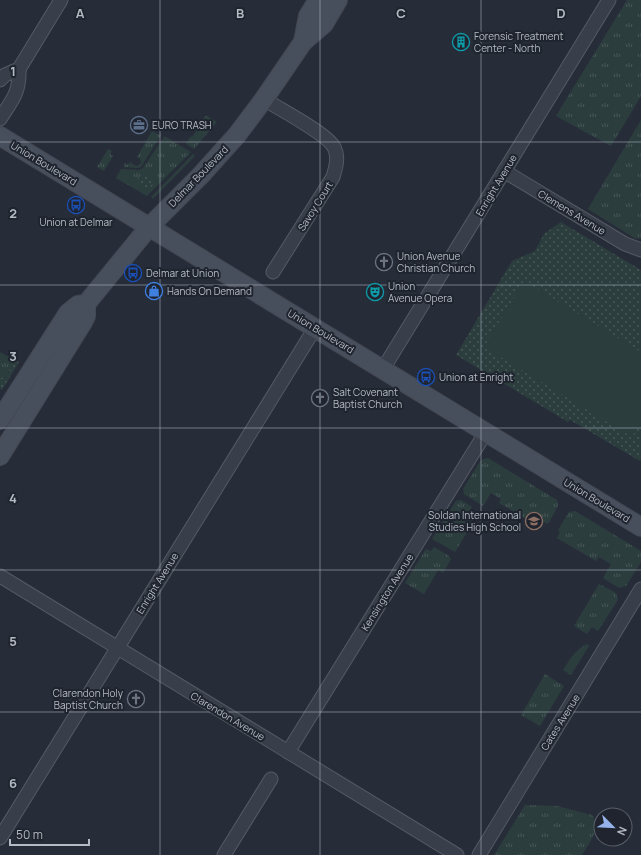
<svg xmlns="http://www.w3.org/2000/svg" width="641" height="855" font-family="Manrope,sans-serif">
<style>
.grass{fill:url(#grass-tufts)}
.park{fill:url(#park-dots)}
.pitch{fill:#2c3d3e}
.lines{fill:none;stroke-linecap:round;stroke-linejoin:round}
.minor-casing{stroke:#555a64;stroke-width:15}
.secondary-casing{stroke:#434852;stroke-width:20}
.minor{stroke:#393f4a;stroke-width:13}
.secondary{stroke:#484f5c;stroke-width:18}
.grid{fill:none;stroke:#b5bbc5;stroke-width:1;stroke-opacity:0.55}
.labels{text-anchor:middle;stroke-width:4;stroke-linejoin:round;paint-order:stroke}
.poi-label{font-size:10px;fill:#b5bbc5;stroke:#1f242e;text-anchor:start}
.street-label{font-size:10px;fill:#b5bbc5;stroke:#1f242e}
.grid-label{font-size:13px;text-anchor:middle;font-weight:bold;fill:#b5bbc5;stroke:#1f242e;stroke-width:4;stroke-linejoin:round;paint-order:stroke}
</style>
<defs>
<pattern id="grass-tufts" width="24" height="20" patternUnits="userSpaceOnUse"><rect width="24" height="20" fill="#2c3d3e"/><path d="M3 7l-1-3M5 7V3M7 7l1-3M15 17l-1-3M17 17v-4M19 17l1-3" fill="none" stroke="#485758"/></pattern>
<pattern id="park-dots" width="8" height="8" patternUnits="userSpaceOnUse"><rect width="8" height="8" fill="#2c3d3e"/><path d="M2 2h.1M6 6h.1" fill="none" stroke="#485758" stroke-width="1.8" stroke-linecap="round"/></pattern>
</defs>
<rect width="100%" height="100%" fill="#262d39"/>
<g class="grass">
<polygon points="627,0 641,0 641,96 611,146 556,116"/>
<polygon points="205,116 207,116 217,122 194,149 186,144 190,137 193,136"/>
<polygon points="641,120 641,238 636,239 588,209"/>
<polygon points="152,131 159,135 160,133 161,135 141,167 138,168 124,167 125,163 128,165 130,162 136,166 139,165 141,162 140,159 137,157"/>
<polygon points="164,137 166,137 191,152 147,196 116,178 121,169 139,170 143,168"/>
<polygon points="108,149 112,151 110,154 113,156 104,171 97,167"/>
<polygon points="193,154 195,156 153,199 151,197"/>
<polygon points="0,352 16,361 5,378 0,378"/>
<polygon points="488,458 557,500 558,506 548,524 544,522 541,528 499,503 501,499 491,493 483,506 464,494 463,489 481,460"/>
<polygon points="461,500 472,507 467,514 475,519 455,552 432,539 456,501"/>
<polygon points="575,511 641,551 641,562 626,586 619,588 603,578 611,564 599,557 596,561 557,538 560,532 558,530 569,512"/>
<polygon points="434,547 449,556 449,557 451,559 443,573 438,570 424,594 405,583 426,549 431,551"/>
<polygon points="599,584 616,593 618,600 598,631 592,627 587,634 574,626"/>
<path d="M 587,644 L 589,646 L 571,675 L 563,670 C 570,659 575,650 587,644 Z"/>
<polygon points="545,674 564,686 540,726 521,715"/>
<path d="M 525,805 L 557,806 L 592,815 C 602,828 589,843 582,855 L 494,855 Z"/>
</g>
<g class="park">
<path d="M 146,174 L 151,176 L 154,180 L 151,186 C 145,189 139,188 136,182 L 139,177 Z"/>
<polygon points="561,222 641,270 641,459 640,461 570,420 568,422 456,355 512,261 535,251 544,234"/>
<polygon points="16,361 19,362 2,390 0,389 0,378 5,378"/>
</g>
<polygon class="pitch" points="524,281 641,352 641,422 632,437 484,347"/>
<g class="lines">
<g class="minor-casing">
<g id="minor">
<polyline points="19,69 61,0"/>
<polyline points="0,80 5,75 19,69"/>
<path d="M 264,99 C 279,109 326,133 334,147 C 339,157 336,167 333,177 L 273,272"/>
<path d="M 0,119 C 12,100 20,93 19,69"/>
<polyline points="504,171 625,244 641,250"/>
<polyline points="383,369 609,0"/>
<polyline points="0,576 457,855"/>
<polyline points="288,752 486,432"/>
<polyline points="0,838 315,328"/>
<polyline points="224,855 271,779"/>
<polyline points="479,855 641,589"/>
</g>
</g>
<g class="secondary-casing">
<g id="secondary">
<polyline points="303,42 308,16 318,0"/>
<polyline points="0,136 641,527"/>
<polyline points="0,420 68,313 78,305 86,304 149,227 201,175 237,135 264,99 303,42 324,24 338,0"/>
<polyline points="0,456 83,322 86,316 86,304"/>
</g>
</g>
<use href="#minor" class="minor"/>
<use href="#secondary" class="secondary"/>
</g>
<path class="grid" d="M 160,0 L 160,855M 320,0 L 320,855M 481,0 L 481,855M 0,142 L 641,142M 0,285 L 641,285M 0,428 L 641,428M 0,570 L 641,570M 0,712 L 641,712"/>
<defs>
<g id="building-ring" transform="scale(0.9)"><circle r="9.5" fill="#1f242e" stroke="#0f9aa8" stroke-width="1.5"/><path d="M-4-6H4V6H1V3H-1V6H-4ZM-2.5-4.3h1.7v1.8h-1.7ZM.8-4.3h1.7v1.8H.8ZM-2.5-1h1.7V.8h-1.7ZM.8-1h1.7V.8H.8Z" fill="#0f9aa8"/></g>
<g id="office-ring" transform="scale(0.9)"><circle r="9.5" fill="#1f242e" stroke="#5c6f8a" stroke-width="1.5"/><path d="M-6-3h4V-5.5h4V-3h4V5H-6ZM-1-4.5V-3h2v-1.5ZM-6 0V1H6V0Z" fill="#5c6f8a"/></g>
<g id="bus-ring" transform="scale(0.9)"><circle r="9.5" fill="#1f242e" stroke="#1a4fb4" stroke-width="1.5"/><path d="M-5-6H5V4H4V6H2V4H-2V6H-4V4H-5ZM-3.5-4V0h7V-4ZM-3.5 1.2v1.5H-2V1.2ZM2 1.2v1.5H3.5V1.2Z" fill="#1a4fb4"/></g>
<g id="church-ring" transform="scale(0.9)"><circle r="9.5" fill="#1f242e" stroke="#6b7280" stroke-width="1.5"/><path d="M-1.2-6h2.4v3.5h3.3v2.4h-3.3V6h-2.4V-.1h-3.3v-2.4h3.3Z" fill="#6b7280"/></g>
<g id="shop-ring" transform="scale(0.9)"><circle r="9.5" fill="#1f242e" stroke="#3f7fe0" stroke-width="1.5"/><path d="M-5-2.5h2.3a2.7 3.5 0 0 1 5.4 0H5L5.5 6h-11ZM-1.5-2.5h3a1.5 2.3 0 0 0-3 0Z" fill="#3f7fe0"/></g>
<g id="theatre-ring" transform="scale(0.9)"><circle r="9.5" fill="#1f242e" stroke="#0f9aa8" stroke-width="1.5"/><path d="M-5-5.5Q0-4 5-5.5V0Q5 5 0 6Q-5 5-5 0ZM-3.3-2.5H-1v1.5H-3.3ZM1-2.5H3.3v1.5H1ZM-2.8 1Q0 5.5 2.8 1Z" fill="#0f9aa8"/></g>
<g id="school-ring" transform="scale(0.9)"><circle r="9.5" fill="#1f242e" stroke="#8d6e63" stroke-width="1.5"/><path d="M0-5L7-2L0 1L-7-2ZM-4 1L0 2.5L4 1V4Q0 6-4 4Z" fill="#8d6e63"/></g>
</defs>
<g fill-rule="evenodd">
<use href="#building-ring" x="461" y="42"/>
<use href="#office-ring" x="139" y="125"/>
<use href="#bus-ring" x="76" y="205"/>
<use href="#church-ring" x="384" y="262"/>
<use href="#bus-ring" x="133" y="273"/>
<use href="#shop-ring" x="154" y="291"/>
<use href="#theatre-ring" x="375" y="292"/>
<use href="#bus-ring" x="426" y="377"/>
<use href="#church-ring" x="320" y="398"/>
<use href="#school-ring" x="534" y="521"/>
<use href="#church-ring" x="136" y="699"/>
</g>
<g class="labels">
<g class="poi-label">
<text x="474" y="40">Forensic Treatment<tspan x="474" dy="12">Center - North</tspan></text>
<text x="152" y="129">EURO TRASH</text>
<text x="76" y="226" text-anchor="middle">Union at Delmar</text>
<text x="397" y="260">Union Avenue<tspan x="397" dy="12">Christian Church</tspan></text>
<text x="146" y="277">Delmar at Union</text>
<text x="388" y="290">Union<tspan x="388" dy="12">Avenue Opera</tspan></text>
<text x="167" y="295">Hands On Demand</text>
<text x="439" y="381">Union at Enright</text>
<text x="333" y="396">Salt Covenant<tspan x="333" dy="12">Baptist Church</tspan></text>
<text x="521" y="519" text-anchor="end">Soldan International<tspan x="521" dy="12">Studies High School</tspan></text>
<text x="123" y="697" text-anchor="end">Clarendon Holy<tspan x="123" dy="12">Baptist Church</tspan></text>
</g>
<g class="street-label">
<text transform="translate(44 163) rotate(31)" y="4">Union Boulevard</text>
<text transform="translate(198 176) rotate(-46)" y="4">Delmar Boulevard</text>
<text transform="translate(496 185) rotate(-59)" y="4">Enright Avenue</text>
<text transform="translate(315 206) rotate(-58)" y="4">Savoy Court</text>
<text transform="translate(572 212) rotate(31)" y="4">Clemens Avenue</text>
<text transform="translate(321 331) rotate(31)" y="4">Union Boulevard</text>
<text transform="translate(597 500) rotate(31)" y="4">Union Boulevard</text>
<text transform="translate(157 583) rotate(-58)" y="4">Enright Avenue</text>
<text transform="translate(387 592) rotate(-58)" y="4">Kensington Avenue</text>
<text transform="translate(228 716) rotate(31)" y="4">Clarendon Avenue</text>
<text transform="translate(560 722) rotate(-58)" y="4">Cates Avenue</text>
</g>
</g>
<g class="grid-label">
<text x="80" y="18">A</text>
<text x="240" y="18">B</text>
<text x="401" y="18">C</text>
<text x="561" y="18">D</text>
<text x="13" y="76">1</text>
<text x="13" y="218">2</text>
<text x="13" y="361">3</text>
<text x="13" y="503">4</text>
<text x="13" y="646">5</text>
<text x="13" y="788">6</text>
</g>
<g transform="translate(613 827) rotate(114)"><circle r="19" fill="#1f242e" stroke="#5b606a"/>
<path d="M0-3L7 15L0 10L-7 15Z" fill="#95b3ea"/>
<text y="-6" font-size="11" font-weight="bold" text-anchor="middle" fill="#b5bbc5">N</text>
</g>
<path d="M10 839v6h79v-6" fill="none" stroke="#b5bbc5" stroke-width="2"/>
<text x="16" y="839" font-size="12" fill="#b5bbc5" stroke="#1f242e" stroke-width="3" paint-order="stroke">50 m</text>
</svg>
